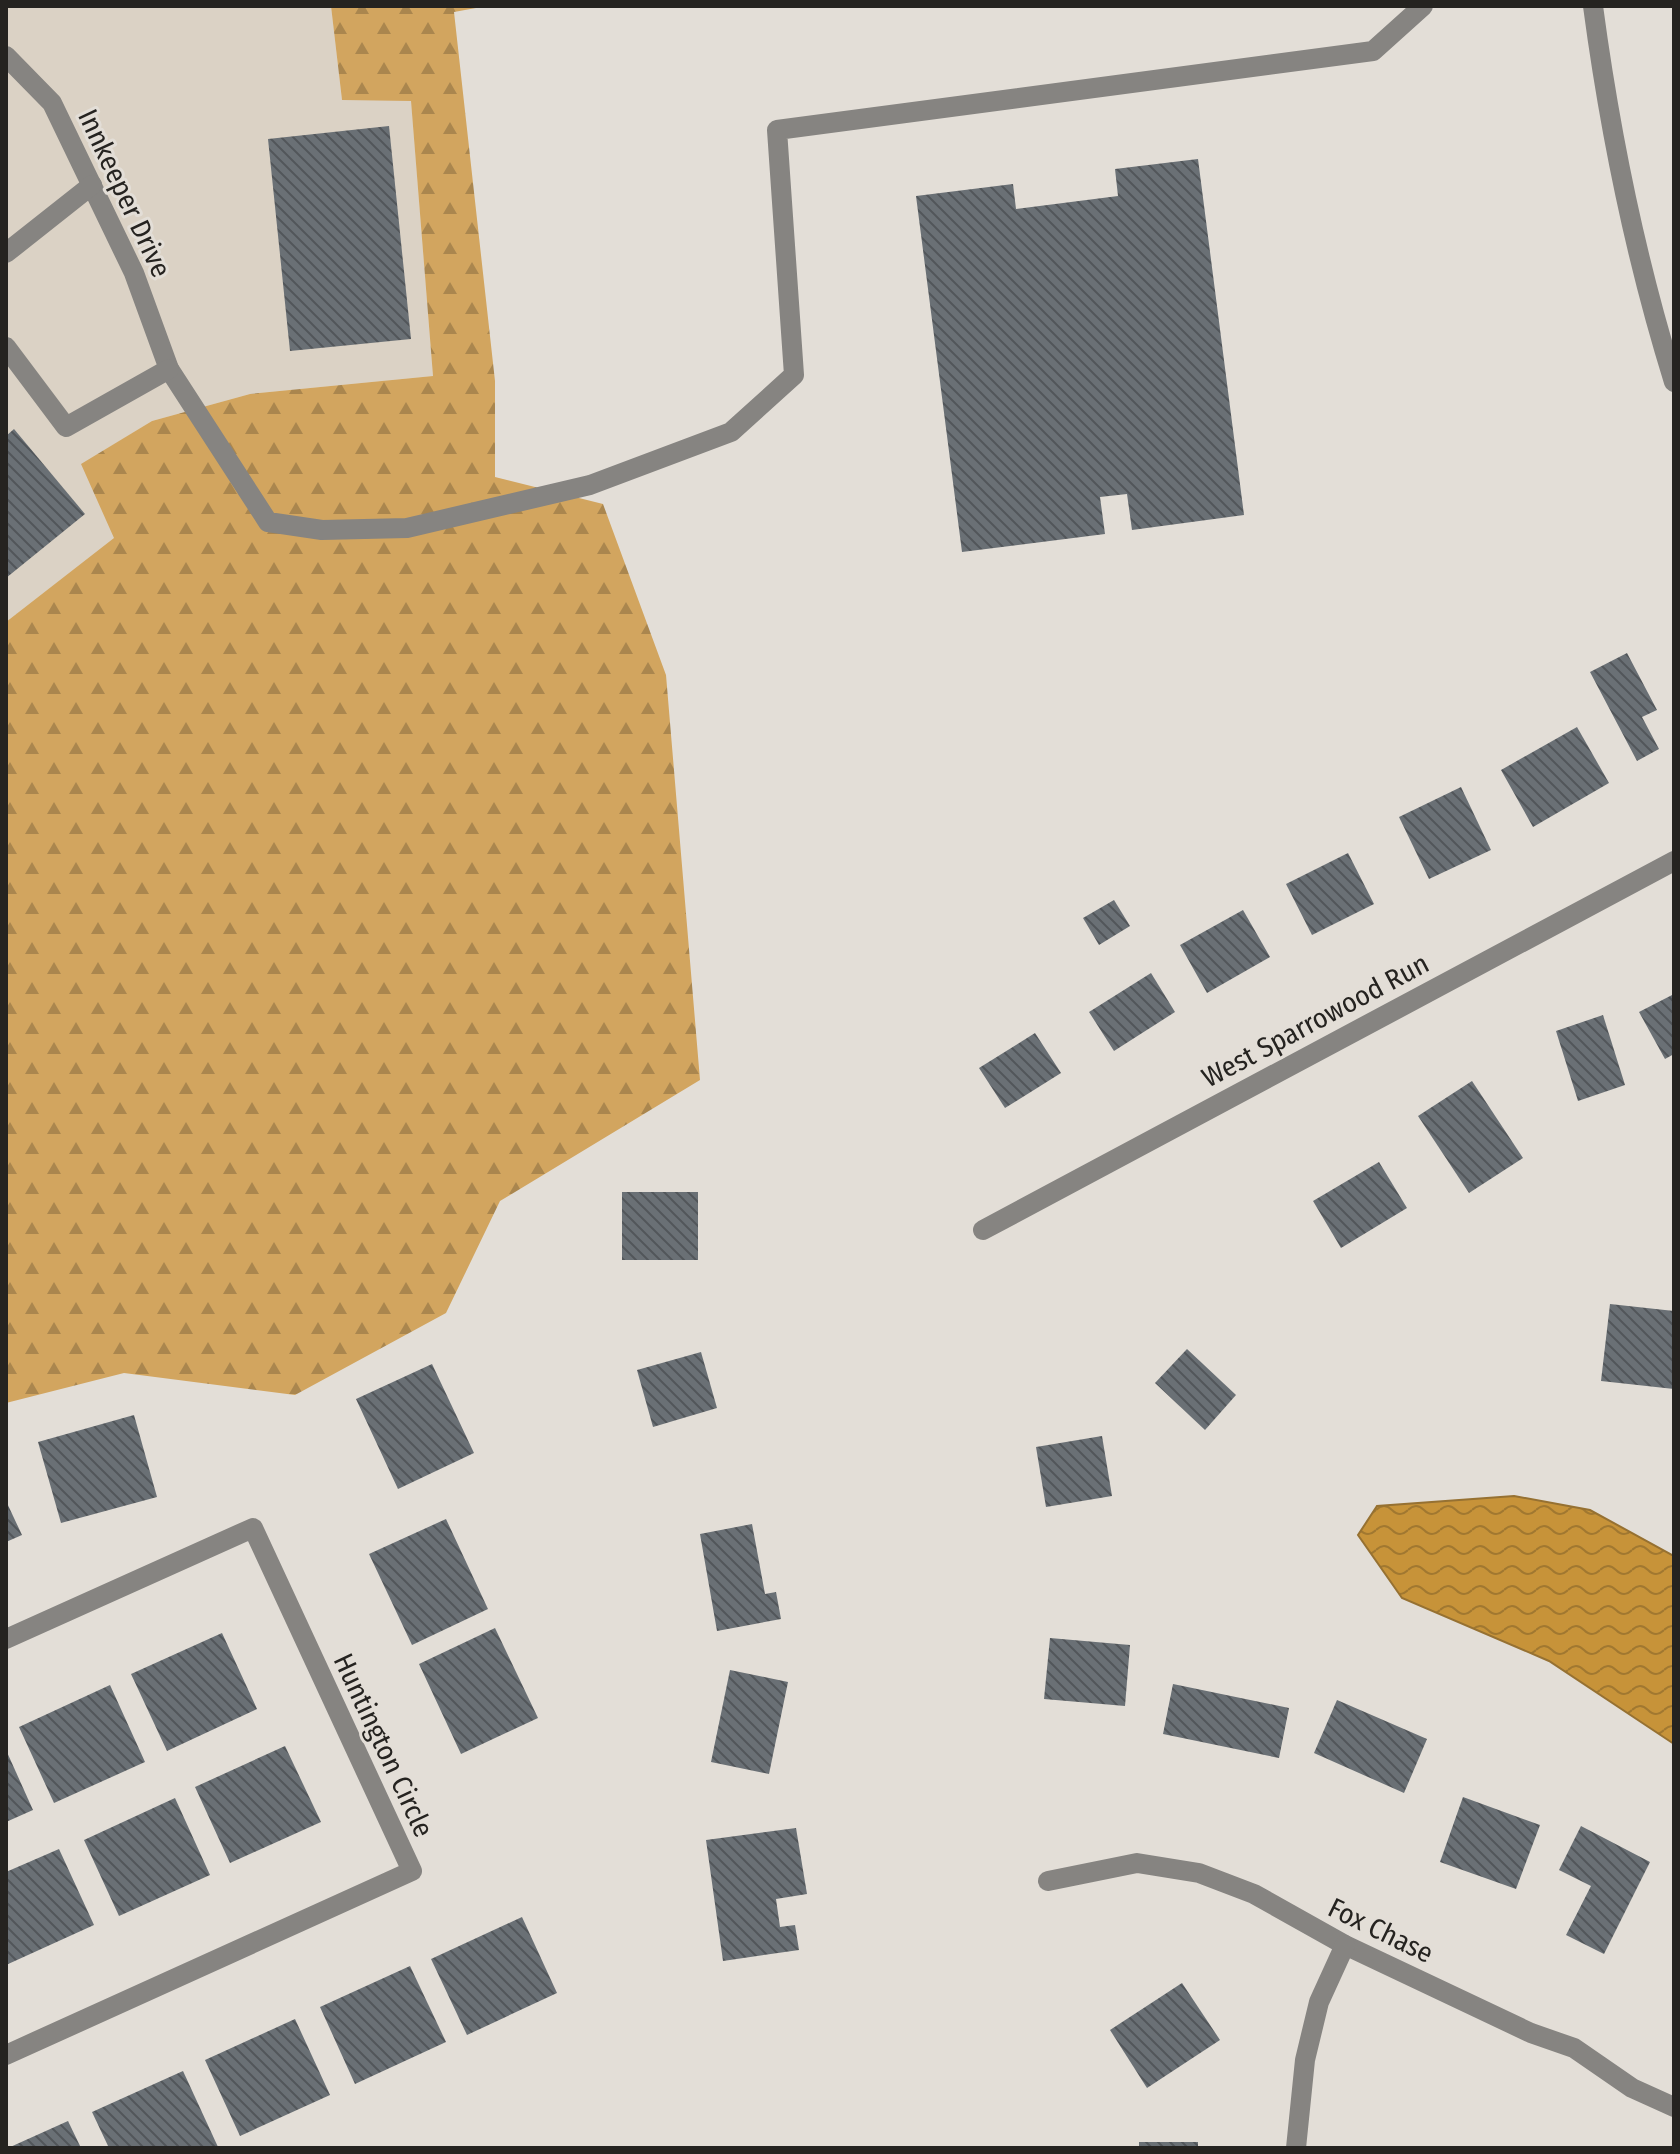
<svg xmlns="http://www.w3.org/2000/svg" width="1680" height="2154" font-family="'Fira Sans Condensed',sans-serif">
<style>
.built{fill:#dbd2c5}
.forest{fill:url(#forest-firs)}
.water{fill:url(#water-waves);stroke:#967132;stroke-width:2}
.building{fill:url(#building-back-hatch)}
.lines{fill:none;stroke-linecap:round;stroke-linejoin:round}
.minor{stroke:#868481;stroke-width:20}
.labels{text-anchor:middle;stroke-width:6;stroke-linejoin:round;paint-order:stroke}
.street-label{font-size:28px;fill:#252320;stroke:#e3ded7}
</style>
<defs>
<pattern id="forest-firs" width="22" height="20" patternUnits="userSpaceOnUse" patternTransform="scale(2)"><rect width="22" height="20" fill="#d2a55f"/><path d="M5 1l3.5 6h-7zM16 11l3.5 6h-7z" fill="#aa864e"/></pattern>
<pattern id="water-waves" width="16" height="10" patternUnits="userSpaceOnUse" patternTransform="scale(2)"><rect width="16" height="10" fill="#c79339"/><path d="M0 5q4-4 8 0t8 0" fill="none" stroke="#a17830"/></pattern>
<pattern id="building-back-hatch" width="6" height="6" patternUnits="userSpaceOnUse" patternTransform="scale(2)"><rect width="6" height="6" fill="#6a7075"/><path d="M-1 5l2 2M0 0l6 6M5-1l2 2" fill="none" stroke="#52565a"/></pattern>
</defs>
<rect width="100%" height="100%" fill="#e3ded7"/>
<polygon class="built" points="6,6 331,6 342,100 411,100 433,376 250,394 152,421 82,464 115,538 6,622"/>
<polygon class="forest" points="331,6 487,6 454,12 495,381 495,477 603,504 666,675 700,1080 500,1201 446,1313 295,1395 124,1373 6,1403 6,622 114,538 81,464 152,421 250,394 433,376 411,101 342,100"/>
<polygon class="water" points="1514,1496 1590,1510 1674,1556 1674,1744 1549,1661 1402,1598 1358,1535 1377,1506"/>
<g class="building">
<polygon points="389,126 411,339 290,351 268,139"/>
<polygon points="1198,159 1244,515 1132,530 1127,494 1100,497 1105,534 962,552 916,196 1013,184 1016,209 1118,196 1115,169"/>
<polygon points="14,429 85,514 6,578 6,436"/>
<polygon points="1627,653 1657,710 1642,717 1659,749 1637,761 1590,672"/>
<polygon points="1577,727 1609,783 1533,827 1501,770"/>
<polygon points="1461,787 1491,850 1429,879 1399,817"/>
<polygon points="1348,853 1374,904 1312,935 1286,884"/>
<polygon points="1114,900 1130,926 1099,945 1083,918"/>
<polygon points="1243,910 1270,957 1207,993 1180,945"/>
<polygon points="1151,973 1175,1012 1114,1051 1089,1012"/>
<polygon points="1674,994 1674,1054 1665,1059 1639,1012"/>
<polygon points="1603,1015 1625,1085 1578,1101 1556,1031"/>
<polygon points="1035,1033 1061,1073 1005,1108 979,1068"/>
<polygon points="1472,1081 1523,1158 1469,1193 1418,1116"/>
<polygon points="1379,1162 1407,1208 1341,1248 1313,1201"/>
<rect x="622" y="1192" width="76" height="68"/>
<polygon points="1610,1304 1674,1311 1674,1389 1601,1381"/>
<polygon points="1187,1349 1236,1395 1205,1430 1155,1383"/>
<polygon points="701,1352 717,1408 653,1427 637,1370"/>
<polygon points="432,1364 474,1453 398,1489 356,1399"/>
<polygon points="134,1415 157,1497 61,1523 38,1442"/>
<polygon points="1102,1436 1112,1496 1046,1507 1036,1447"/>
<polygon points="6,1501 22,1535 6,1542"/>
<polygon points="446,1519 488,1609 412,1645 369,1554"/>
<polygon points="752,1524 765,1594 776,1592 781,1619 717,1631 700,1534"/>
<polygon points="495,1628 538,1718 461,1754 419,1664"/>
<polygon points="222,1633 257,1709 167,1751 131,1674"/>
<polygon points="1050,1638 1130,1645 1125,1706 1044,1699"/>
<polygon points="730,1670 788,1682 769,1774 711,1762"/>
<polygon points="1173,1684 1289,1708 1279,1758 1163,1734"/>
<polygon points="110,1685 145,1762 54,1803 19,1727"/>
<polygon points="1337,1700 1427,1739 1404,1793 1314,1753"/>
<polygon points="285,1746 321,1822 230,1863 195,1787"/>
<polygon points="6,1750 33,1810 6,1822"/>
<polygon points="1463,1797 1540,1825 1516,1889 1440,1862"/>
<polygon points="175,1798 210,1875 119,1916 84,1840"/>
<polygon points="1581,1826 1650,1862 1604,1954 1566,1935 1591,1886 1559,1870"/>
<polygon points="796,1828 807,1894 776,1899 780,1927 795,1925 799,1950 723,1961 706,1840"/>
<polygon points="59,1849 94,1925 6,1965 6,1872"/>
<polygon points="522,1917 557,1993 467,2035 431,1959"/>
<polygon points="410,1966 446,2042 355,2084 320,2007"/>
<polygon points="1182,1983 1220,2040 1147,2088 1110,2030"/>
<polygon points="295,2019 330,2095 240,2136 205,2060"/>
<polygon points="183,2071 218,2147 109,2148 92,2112"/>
<polygon points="68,2121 81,2148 8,2148"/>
<rect x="1139" y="2142" width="59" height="6"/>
</g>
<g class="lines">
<g class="minor">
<path d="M 1593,6 C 1610,133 1636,260 1674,382"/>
<polyline points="6,56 52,103 134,273 169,369 268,522 322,530 407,528 590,485 731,432 794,375 777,130 1373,51 1423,6"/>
<polyline points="6,253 92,185"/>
<polyline points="6,347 66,427 169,369"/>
<polyline points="983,1230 1674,861"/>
<polyline points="6,1639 253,1528 412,1871 6,2055"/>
<polyline points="1048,1881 1137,1863 1199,1873 1254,1894 1345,1945 1531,2033 1574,2048 1632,2088 1674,2107"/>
<polyline points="1296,2148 1305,2060 1319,2002 1345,1945"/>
</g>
</g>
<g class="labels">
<g class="street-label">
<text transform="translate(125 193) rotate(65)" y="10">Innkeeper Drive</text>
<text transform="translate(1315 1020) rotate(-28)" y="10">West Sparrowood Run</text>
<text transform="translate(384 1745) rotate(65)" y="10">Huntington Circle</text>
<text transform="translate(1381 1930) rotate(26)" y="10">Fox Chase</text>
</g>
</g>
<rect width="1680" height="2154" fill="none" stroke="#252320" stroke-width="16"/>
</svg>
